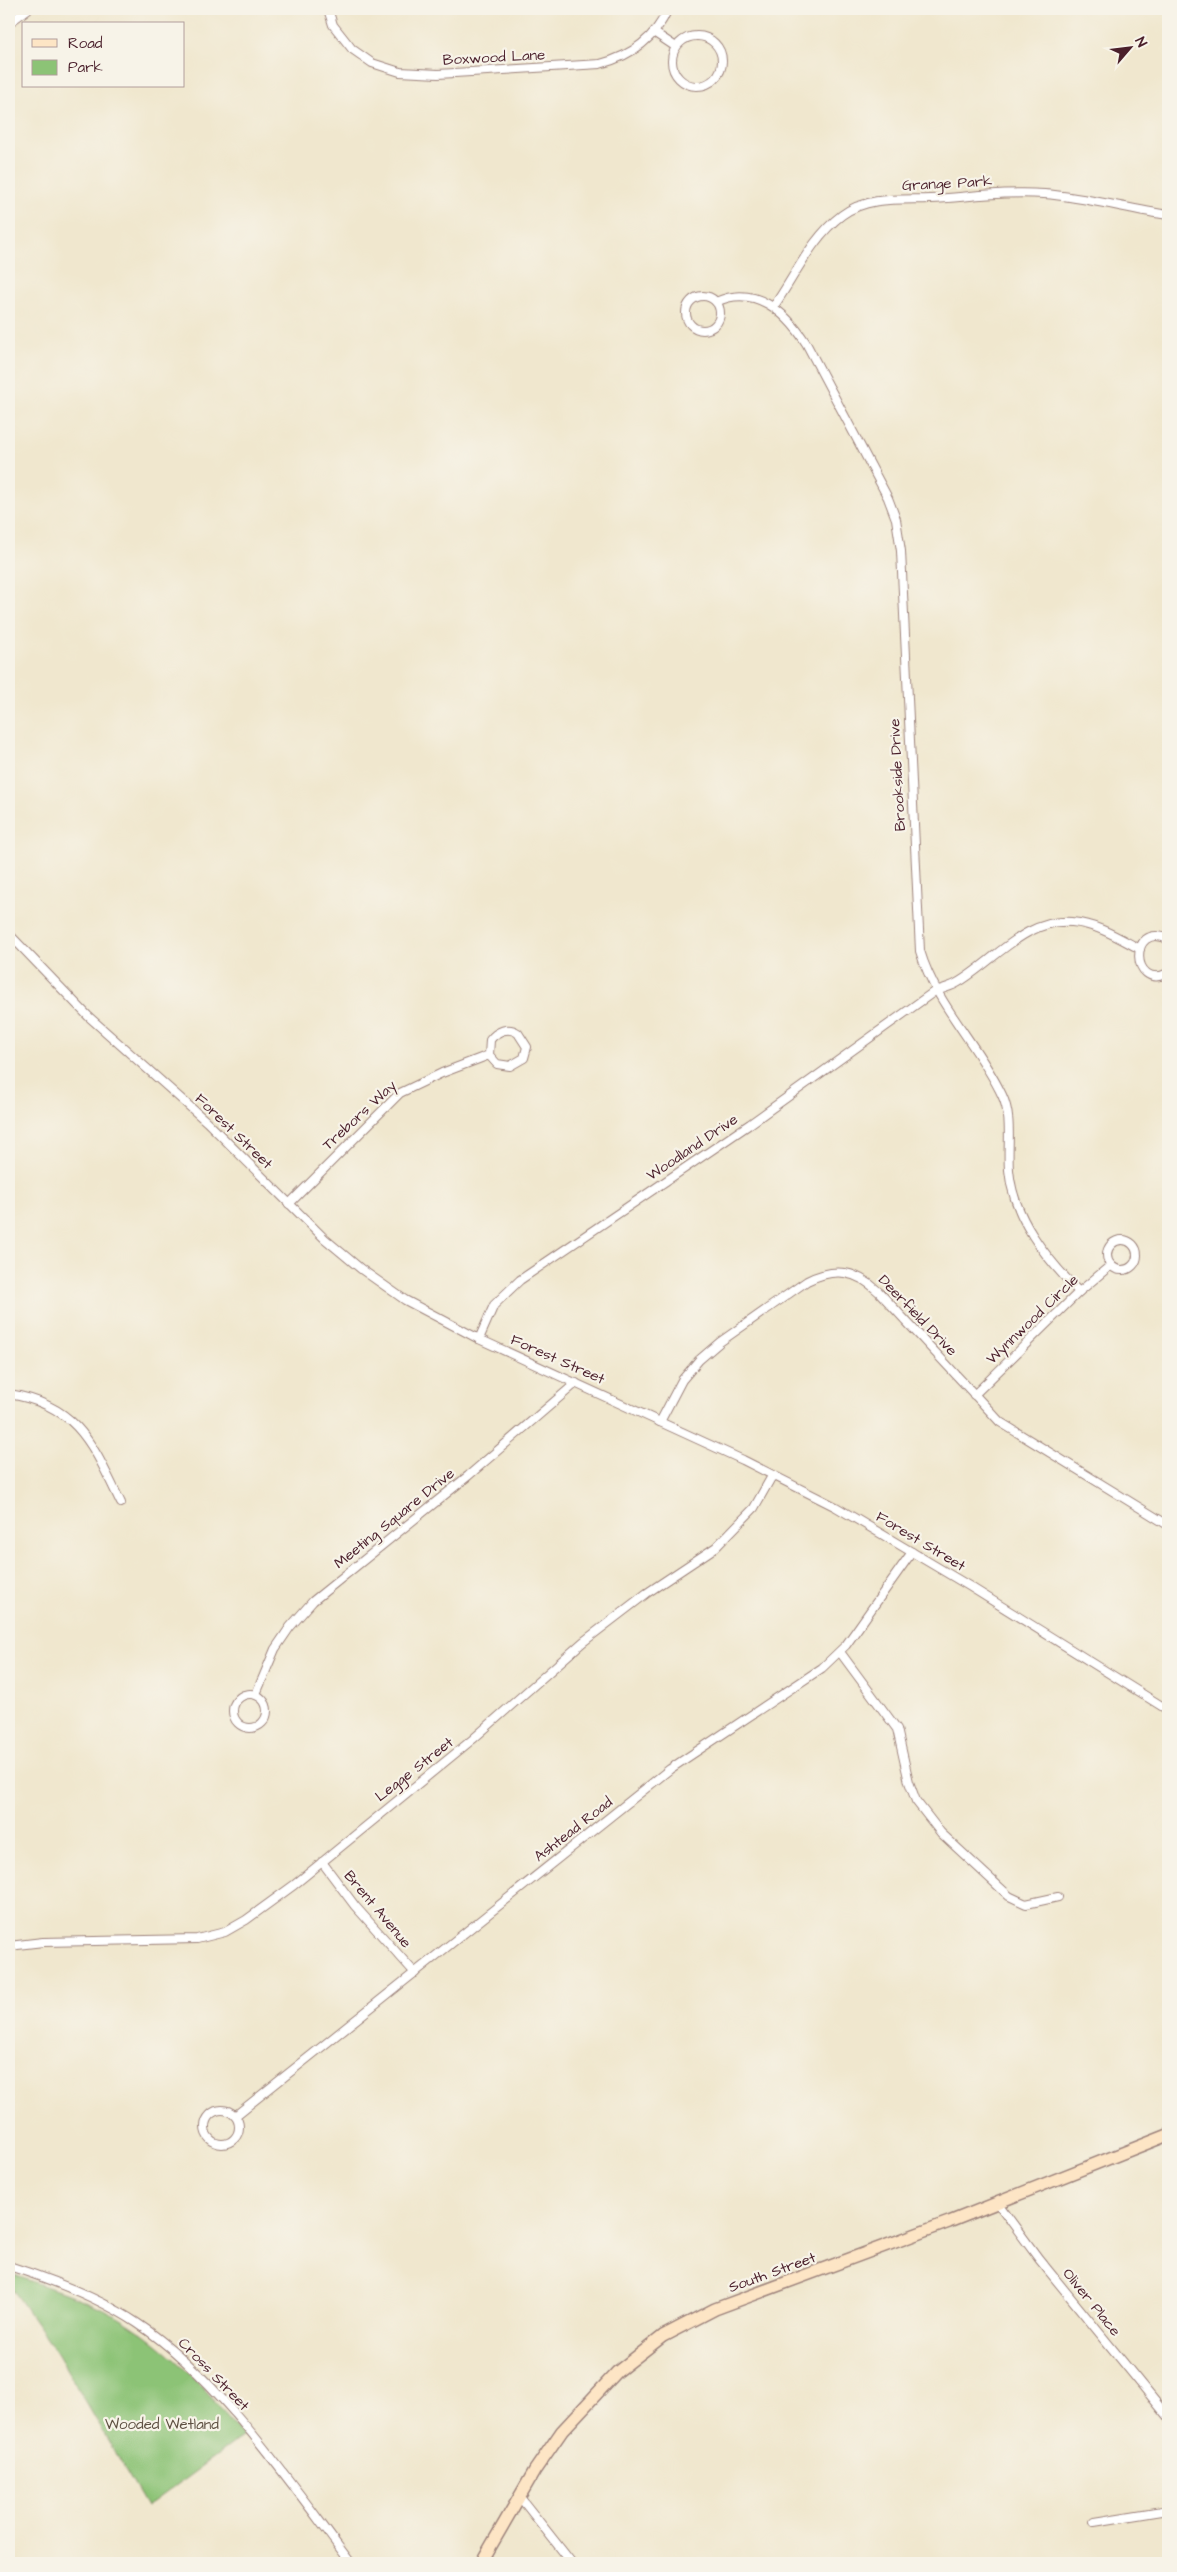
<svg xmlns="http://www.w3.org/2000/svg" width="1177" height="2572" font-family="'Architects Daughter',sans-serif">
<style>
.green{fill:#8cc376;stroke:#6b7150}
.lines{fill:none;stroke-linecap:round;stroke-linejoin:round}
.street-casing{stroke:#9d837c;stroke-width:10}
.secondary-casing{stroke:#9d837c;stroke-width:14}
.street{stroke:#fff;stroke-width:8}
.secondary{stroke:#fde5c5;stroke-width:11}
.labels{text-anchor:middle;stroke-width:4.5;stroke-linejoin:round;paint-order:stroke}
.street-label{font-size:15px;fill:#4a1f2b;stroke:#f7f3e8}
.park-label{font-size:15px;fill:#5e5042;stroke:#f7f3e8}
</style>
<rect width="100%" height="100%" fill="#f7f3e8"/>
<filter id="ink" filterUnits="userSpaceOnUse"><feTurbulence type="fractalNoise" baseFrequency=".02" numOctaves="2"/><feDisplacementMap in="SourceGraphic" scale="10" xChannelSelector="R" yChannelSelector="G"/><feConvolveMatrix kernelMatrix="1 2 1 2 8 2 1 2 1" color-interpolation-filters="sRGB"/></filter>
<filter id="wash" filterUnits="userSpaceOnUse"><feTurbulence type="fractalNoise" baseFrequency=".0096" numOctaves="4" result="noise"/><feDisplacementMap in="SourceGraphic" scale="20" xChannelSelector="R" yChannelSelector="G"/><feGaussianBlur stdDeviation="1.12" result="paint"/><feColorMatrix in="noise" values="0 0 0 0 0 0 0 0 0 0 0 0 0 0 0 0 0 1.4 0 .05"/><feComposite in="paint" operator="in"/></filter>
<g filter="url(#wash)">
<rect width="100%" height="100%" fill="#f0e7ce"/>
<path class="green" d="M 9,2273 C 39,2285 82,2297 109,2312 C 168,2345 202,2385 243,2436 L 147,2507 L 57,2353 L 9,2284 Z"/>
</g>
<g filter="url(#ink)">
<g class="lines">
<g class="street-casing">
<g id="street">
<path d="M 328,9 L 333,25 L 352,49 L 372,63 L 400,72 L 438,74 L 600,64 C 631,56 655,39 668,9"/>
<polyline points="9,23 28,9"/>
<polyline points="655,33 676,47"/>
<circle cx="697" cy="61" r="25"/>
<circle cx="703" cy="313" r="17"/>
<path d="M 716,302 C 755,284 786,312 806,343 L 888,498 L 896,519 L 901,551 L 920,951 C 936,1005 978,1044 1002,1095 C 1013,1118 1007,1144 1009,1170 C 1013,1218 1046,1258 1079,1292"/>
<path d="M 774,306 C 795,276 812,237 842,215 C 868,196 900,200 930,199 C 968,197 1006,191 1044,194 C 1086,197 1127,209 1168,215"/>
<polyline points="9,934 88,1016 207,1122 325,1239 361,1269 405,1300 479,1339 743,1460 836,1507 969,1586 1168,1710"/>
<path d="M 1168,939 C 1128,921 1131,992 1168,973"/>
<path d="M 289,1204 L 400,1093 L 442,1073 L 489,1055 L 497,1064 L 510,1066 L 524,1058 L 527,1047 L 518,1033 C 508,1026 497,1031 490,1040 L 489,1055"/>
<circle cx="1122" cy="1255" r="15"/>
<path d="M 479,1339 L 494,1305 L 520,1280 L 750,1124 L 935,991 C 942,989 950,987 957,983 C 992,963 1027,917 1072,922 C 1097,924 1119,938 1140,949"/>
<path d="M 9,1394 C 79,1405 93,1446 121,1503"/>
<polyline points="974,1395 1079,1292 1111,1265"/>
<path d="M 660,1422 L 682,1380 L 699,1360 L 720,1342 L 807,1281 C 835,1267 856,1270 879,1292 L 1000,1422 L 1168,1525"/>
<polyline points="840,1652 897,1729 909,1782 916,1801 941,1833 1009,1896 1026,1904 1058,1897"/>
<polyline points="256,1694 275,1649 290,1627 313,1601 468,1476 576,1383"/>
<circle cx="250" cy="1711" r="17"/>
<polyline points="322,1862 355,1906 415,1973"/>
<polyline points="9,1946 43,1942 197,1939 225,1932 246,1920 294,1885 473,1739 583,1642 647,1593 716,1547 754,1508 772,1476"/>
<circle cx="222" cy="2127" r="17"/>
<polyline points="235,2116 670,1769 822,1668 846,1645 912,1552"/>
<polyline points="997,2202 1039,2259 1168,2417"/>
<path d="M 9,2266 C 53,2280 98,2297 137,2323 C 219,2377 291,2484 351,2563"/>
<polyline points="519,2496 572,2563"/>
<polyline points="1094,2522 1168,2510"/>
</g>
</g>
<g class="secondary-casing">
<polyline id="secondary" points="481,2563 535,2470 562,2431 617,2372 663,2336 715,2309 949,2222 1168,2135"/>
</g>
<use href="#street" class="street"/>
<use href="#secondary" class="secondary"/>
</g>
</g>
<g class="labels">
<g class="street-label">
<text transform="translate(494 57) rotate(-3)" y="5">Boxwood Lane</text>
<text transform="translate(947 183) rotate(-3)" y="5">Grange Park</text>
<text transform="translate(897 775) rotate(-93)" y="5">Brookside Drive</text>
<text transform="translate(359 1115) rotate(-43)" y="5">Trebors Way</text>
<text transform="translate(234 1131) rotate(44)" y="5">Forest Street</text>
<text transform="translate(692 1147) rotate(-34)" y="5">Woodland Drive</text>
<text transform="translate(918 1315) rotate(46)" y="5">Deerfield Drive</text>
<text transform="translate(1032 1319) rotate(-44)" y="5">Wynnwood Circle</text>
<text transform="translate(558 1359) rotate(24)" y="5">Forest Street</text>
<text transform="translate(394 1518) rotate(-39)" y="5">Meeting Square Drive</text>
<text transform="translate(921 1541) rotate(31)" y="5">Forest Street</text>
<text transform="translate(414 1769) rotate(-38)" y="5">Legge Street</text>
<text transform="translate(573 1829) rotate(-38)" y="5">Ashtead Road</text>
<text transform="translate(378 1909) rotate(50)" y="5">Brent Avenue</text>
<text transform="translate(772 2272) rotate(-20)" y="5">South Street</text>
<text transform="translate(1092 2302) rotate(51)" y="5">Oliver Place</text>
<text transform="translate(214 2374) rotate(46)" y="5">Cross Street</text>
</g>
<g class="park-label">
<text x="162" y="2429">Wooded Wetland</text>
</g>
</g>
<rect width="1177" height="2572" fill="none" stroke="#f7f3e8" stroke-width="30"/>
<rect x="22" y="22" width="162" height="65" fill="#f7f3e8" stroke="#b29e9c"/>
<rect x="32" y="39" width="25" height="8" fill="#fde5c5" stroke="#b29e9c"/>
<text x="68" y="48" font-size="15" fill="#4a1f2b">Road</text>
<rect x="32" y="60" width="25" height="15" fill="#8cc376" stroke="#b29e9c"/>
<text x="68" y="72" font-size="15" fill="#4a1f2b">Park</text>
<g transform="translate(1130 48) rotate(62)" stroke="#f7f3e8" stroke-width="4" paint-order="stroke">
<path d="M0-4L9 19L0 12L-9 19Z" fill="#4a1f2b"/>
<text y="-8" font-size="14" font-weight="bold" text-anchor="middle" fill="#4a1f2b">N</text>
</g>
</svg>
